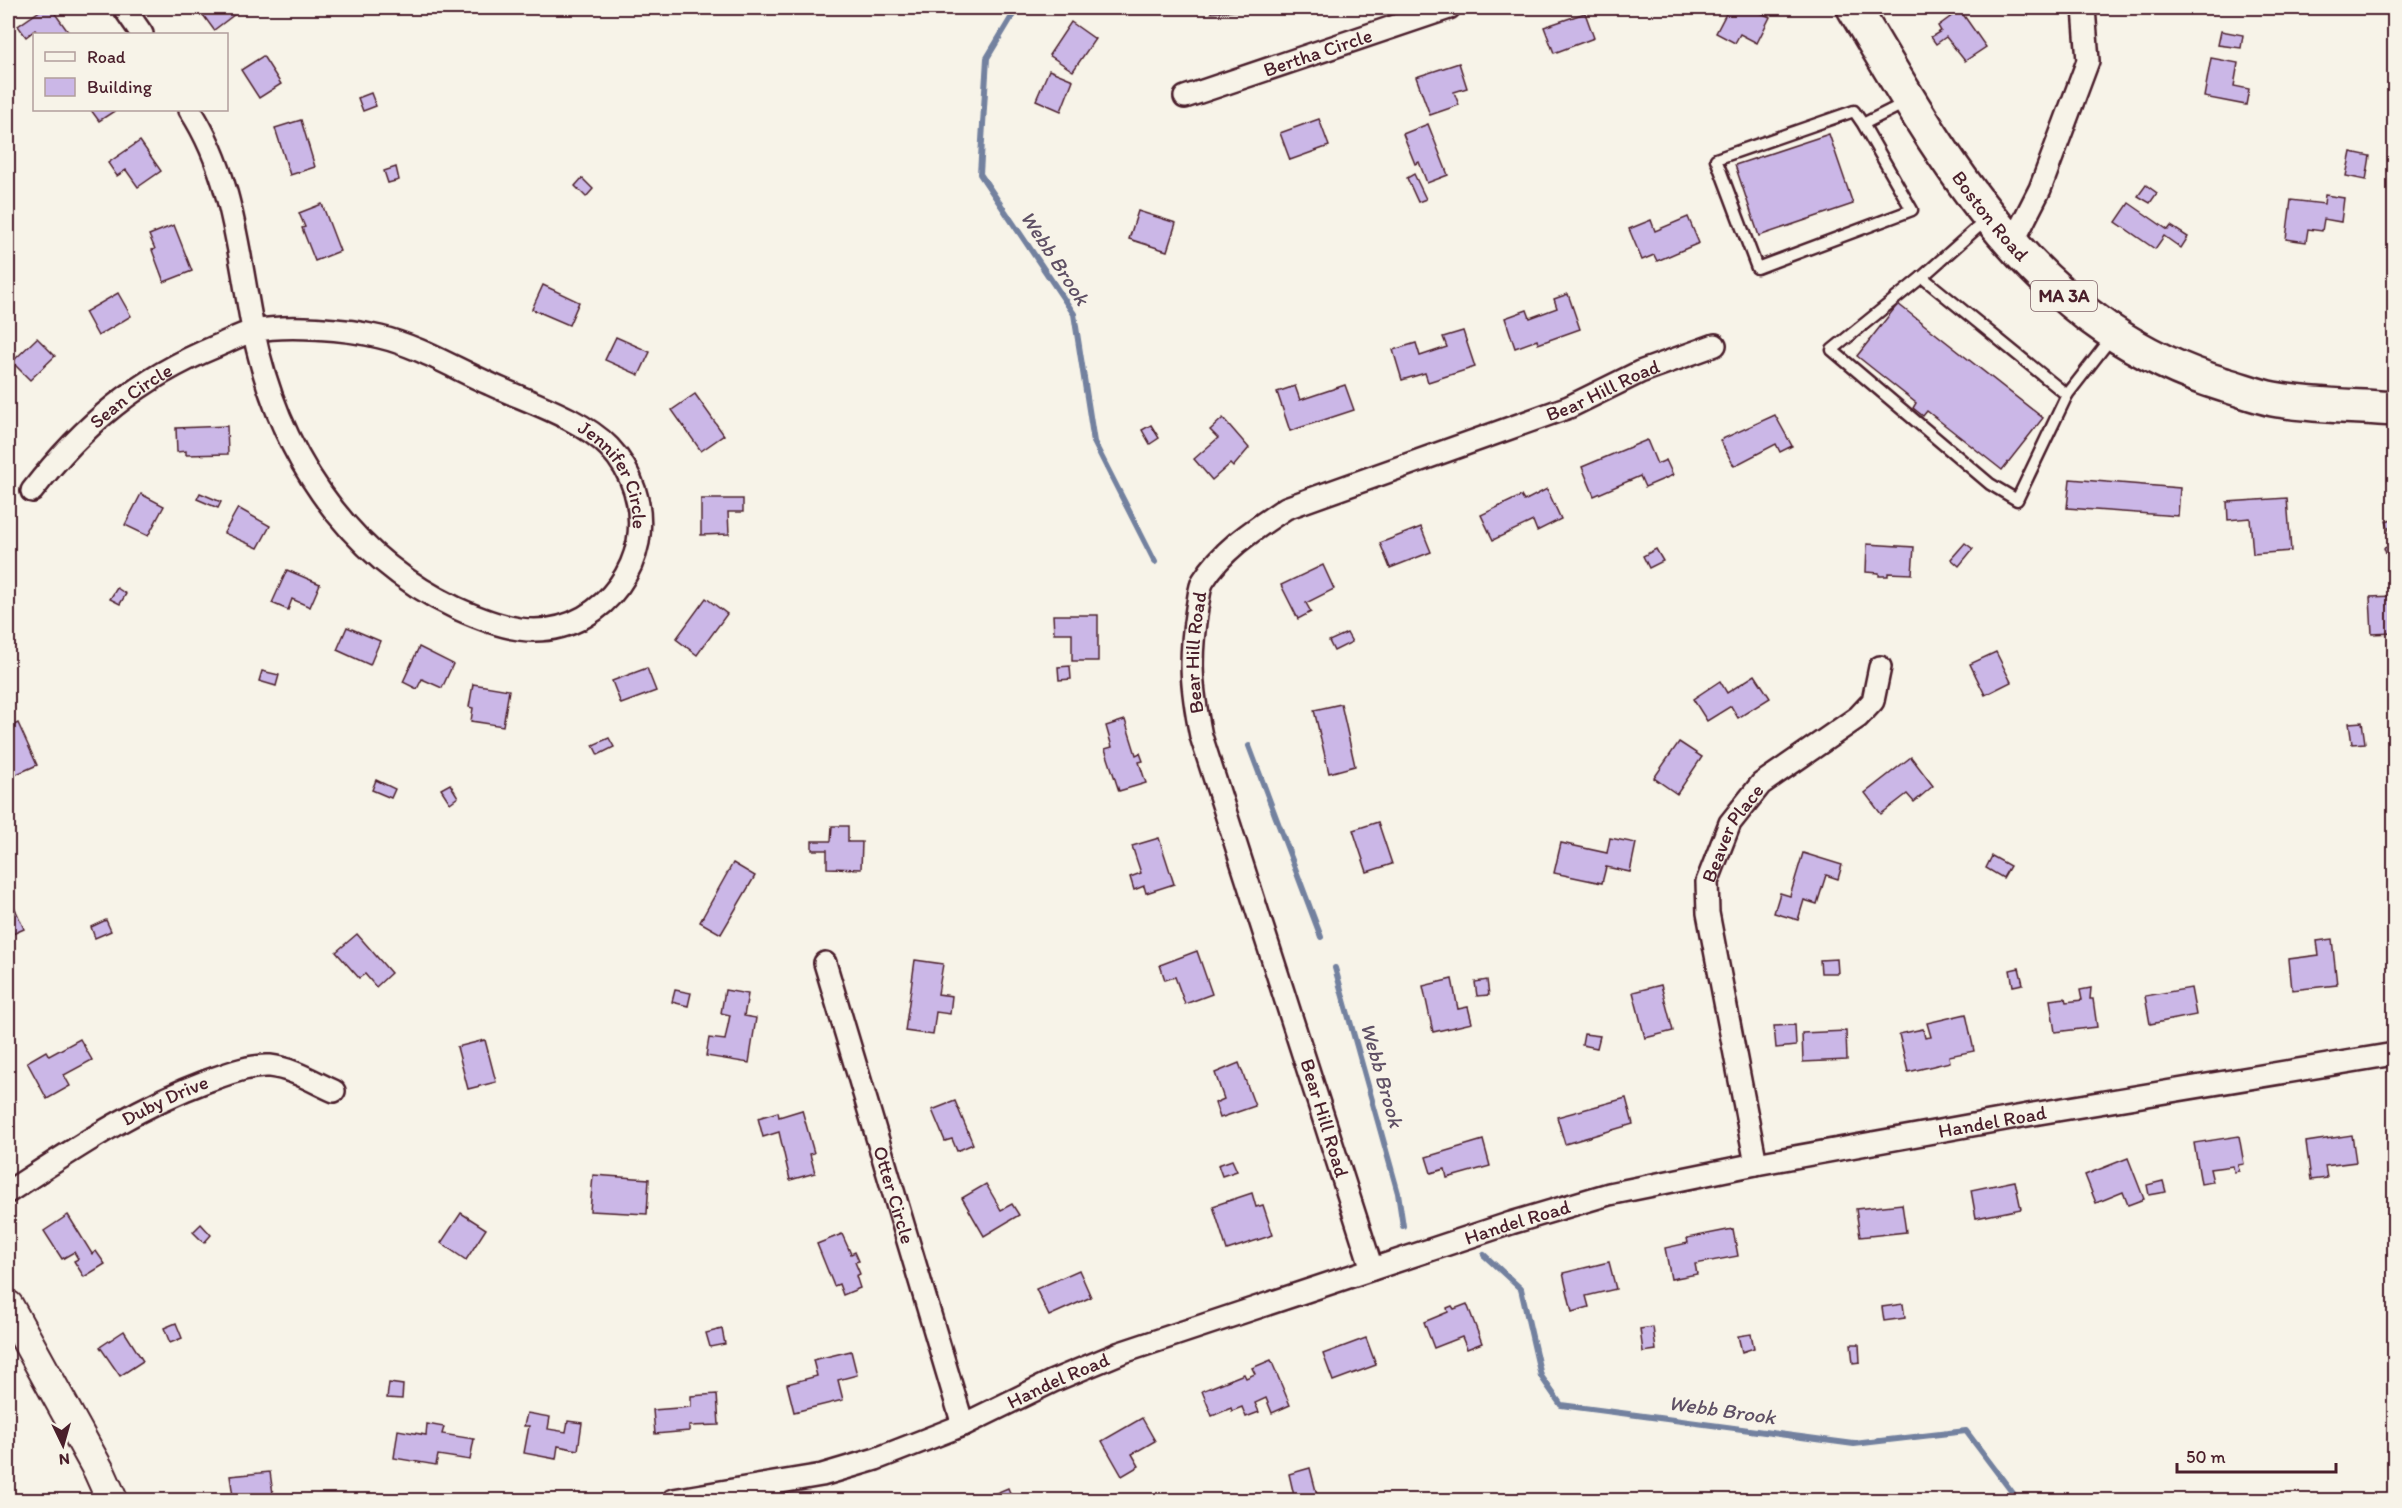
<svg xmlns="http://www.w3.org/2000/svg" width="2402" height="1508" font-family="Itim,sans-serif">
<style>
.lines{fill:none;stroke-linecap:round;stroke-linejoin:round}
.stream{stroke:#73819f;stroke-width:6}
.building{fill:#cbb7e7;stroke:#4a1f2b;stroke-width:1.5}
.lane-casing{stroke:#4a1f2b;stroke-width:15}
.street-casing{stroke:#4a1f2b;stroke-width:26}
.secondary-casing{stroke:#4a1f2b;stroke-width:34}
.primary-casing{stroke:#4a1f2b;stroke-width:38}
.lane{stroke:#f7f3e8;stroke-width:10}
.street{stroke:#f7f3e8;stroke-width:21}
.secondary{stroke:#f7f3e8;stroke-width:30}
.primary{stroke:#f7f3e8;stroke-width:33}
.labels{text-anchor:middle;stroke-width:4.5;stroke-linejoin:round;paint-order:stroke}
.shield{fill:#f7f3e8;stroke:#7e5f64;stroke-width:1.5}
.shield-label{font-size:18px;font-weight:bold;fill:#4a1f2b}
.street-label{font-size:20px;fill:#4a1f2b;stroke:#f7f3e8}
.water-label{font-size:21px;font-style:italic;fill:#5f5065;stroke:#f7f3e8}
</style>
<rect width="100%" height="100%" fill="#f7f3e8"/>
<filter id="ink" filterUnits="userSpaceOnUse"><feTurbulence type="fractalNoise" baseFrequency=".0167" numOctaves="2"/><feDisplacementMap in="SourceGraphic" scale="12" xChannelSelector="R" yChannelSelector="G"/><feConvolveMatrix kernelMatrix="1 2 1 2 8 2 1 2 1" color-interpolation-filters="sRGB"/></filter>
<g filter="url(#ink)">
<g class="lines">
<g class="stream">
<polyline points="1017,8 987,58 980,174 1074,314 1094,442 1155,562"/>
<polyline points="1249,746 1321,937"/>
<polyline points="1335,968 1398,1193 1403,1226"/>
<polyline points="1484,1255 1521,1289 1541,1376 1561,1405 1854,1444 1966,1431 2018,1500"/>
</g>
</g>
<g class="building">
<polygon points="44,8 51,8 69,33 38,34 35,30 26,37 18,26"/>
<polygon points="198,8 231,8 235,14 214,30"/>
<polygon points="1211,8 1249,8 1249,10 1211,13"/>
<polygon points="1729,8 1750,8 1770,17 1757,43 1740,34 1735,43 1716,33"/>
<polygon points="1960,10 1986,47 1965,61 1946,37 1936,44 1931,37 1941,31 1938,26"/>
<polygon points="1585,13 1594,38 1554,53 1544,27"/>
<polygon points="1071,22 1095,39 1073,71 1049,55"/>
<polygon points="2221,31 2243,35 2241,48 2218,45"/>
<polygon points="263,56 281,84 259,98 241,70"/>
<polygon points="2211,58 2238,63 2234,86 2249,89 2246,105 2204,97"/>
<polygon points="1459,63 1467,88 1454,92 1459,105 1430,115 1416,77"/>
<polygon points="1049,70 1073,80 1061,111 1036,100"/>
<polygon points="371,93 376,106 363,111 358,98"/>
<polygon points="91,110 116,110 99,121"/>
<polygon points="1319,119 1329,146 1290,160 1280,133"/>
<polygon points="301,120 315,167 290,175 275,128"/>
<polygon points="1428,124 1448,175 1427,183 1419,162 1415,164 1403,134"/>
<polygon points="1829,134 1853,204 1759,236 1735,165"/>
<polygon points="140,141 161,171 138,187 126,170 117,176 108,163"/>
<polygon points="2351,152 2370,156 2366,180 2346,176"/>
<polygon points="396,167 399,180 388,183 384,171"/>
<polygon points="1414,174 1426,199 1418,202 1407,178"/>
<polygon points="582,178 593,189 586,197 575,186"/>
<polygon points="2146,185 2157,193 2150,203 2138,196"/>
<polygon points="2325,195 2344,198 2341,222 2324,219 2322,231 2308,229 2306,242 2286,239 2291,200 2324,204"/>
<polygon points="2129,203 2168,230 2171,226 2188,237 2181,248 2164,236 2155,249 2116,222"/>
<polygon points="322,204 340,251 315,261 302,228 305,227 299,213"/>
<polygon points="1138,211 1176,223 1167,251 1129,239"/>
<polygon points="1688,217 1699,243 1657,261 1654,255 1642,260 1629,229 1651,220 1655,231"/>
<polygon points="174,225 192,271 164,282 152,250 155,249 149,235"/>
<polygon points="543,285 579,302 569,325 532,309"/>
<polygon points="118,293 131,316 98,336 85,312"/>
<polygon points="1568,294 1580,329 1538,344 1537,340 1515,348 1505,318 1527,310 1530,318 1557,308 1554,299"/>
<polygon points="1898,304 2043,418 2002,470 1927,411 1923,416 1913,408 1916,403 1857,356"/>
<polygon points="1463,331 1475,367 1428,382 1425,373 1402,380 1393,350 1416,343 1420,356 1447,347 1443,337"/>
<polygon points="616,337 650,352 639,375 605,360"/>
<polygon points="37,338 55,356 30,380 12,362"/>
<polygon points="1345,385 1354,410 1290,431 1277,392 1295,386 1300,400"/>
<polygon points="695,394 724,435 701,451 672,410"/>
<polygon points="1775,415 1792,446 1780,452 1776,444 1734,466 1720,440"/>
<polygon points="1223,418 1249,448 1233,467 1230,464 1212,480 1194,459 1218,438 1210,430"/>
<polygon points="1151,425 1159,438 1150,444 1142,430"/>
<polygon points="227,426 228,454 186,455 186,451 177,452 176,428"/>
<polygon points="1647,440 1657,464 1666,460 1673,475 1645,487 1640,476 1594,496 1582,467"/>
<polygon points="2070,479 2180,488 2178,516 2067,508"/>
<polygon points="1547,489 1561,519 1537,531 1533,521 1493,540 1481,515 1521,496 1524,501"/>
<polygon points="200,493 221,502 218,508 197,499"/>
<polygon points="141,494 164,506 148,536 125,525"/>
<polygon points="2287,498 2291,551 2253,554 2250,518 2228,520 2227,502"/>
<polygon points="701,499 743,499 743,512 728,512 729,534 701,535"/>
<polygon points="238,508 270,526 258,548 224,533"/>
<polygon points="2394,518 2394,545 2386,521"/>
<polygon points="1421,527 1431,552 1390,568 1380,543"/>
<polygon points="1965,543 1973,549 1959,566 1951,559"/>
<polygon points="1867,544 1914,547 1912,574 1888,573 1888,576 1879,576 1879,573 1866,572"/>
<polygon points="2394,545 2394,566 2391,567 2384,548"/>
<polygon points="1656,549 1663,561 1649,568 1643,556"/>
<polygon points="1323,565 1334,589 1306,603 1311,612 1298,619 1281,585"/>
<polygon points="287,570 320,584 310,607 292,599 288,610 272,603"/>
<polygon points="117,588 126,594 120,604 110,599"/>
<polygon points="2394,596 2394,633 2372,634 2370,597"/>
<polygon points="706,598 727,614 697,655 676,639"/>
<polygon points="1053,615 1098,615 1098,661 1072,661 1072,633 1054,633"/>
<polygon points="347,627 380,641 370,665 337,650"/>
<polygon points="1347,633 1352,642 1334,651 1329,641"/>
<polygon points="419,647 453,664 442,688 422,679 417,689 403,682"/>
<polygon points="1996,652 2011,682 1985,695 1970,664"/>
<polygon points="1070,666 1071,679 1059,680 1058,667"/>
<polygon points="647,668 656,691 621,704 612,681"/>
<polygon points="262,671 279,675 276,686 259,681"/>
<polygon points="1755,675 1770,698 1738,718 1731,706 1707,721 1693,699 1720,681 1727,693"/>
<polygon points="473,684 509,690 503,726 471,721 473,708 469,707"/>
<polygon points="1341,704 1355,766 1329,773 1314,710"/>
<polygon points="1125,720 1136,755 1140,753 1143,761 1139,762 1146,783 1119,791 1105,749 1112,747 1106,726"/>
<polygon points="2362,722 2365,743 2352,744 2349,723"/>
<polygon points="18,723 37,765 10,777 8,772 8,728"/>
<polygon points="609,738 614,747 598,755 593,745"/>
<polygon points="1679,742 1702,757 1677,794 1654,778"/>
<polygon points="1911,757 1933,786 1914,802 1907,794 1881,814 1865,793"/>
<polygon points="376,780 395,789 391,798 372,790"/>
<polygon points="450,784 458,797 450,803 441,789"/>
<polygon points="1378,822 1392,864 1367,872 1353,830"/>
<polygon points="832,826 848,826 848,842 862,842 861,869 827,868 827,850 812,850 812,841 831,841"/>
<polygon points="1159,838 1174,884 1146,893 1144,886 1134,890 1130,877 1141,873 1132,846"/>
<polygon points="1610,838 1636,843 1630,872 1606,867 1602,883 1554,873 1561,843 1607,853"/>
<polygon points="1803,853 1842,865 1838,879 1826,875 1817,904 1804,900 1798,920 1774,913 1780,893 1790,896"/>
<polygon points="1992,856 2010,866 2003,878 1986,868"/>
<polygon points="733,863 755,876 721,934 700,922"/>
<polygon points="10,897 24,929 8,936 8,898"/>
<polygon points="106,920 111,931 95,938 91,927"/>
<polygon points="357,934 391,973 376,987 365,974 359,978 336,952"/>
<polygon points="2332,939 2337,985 2292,990 2289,959 2319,955 2317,941"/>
<polygon points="1197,951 1212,994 1185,1004 1175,977 1165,980 1160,965"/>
<polygon points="1837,959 1838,973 1821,973 1820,960"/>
<polygon points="915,960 943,964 938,994 952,996 950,1014 936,1012 933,1035 905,1031"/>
<polygon points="2019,968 2023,984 2013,986 2010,970"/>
<polygon points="1452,979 1458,1009 1468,1007 1472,1023 1433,1032 1423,986"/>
<polygon points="1487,980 1489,995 1477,996 1475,982"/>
<polygon points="1661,985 1673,1031 1645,1038 1633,992"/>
<polygon points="2091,988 2090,999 2093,999 2097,1027 2055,1032 2050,1000 2065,998 2066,1002 2082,1000 2080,990"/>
<polygon points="2191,988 2196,1015 2150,1024 2145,996"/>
<polygon points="675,990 691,993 688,1006 672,1002"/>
<polygon points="725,990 748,994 744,1016 756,1018 749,1063 706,1056 709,1038 725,1040 730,1015 721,1013"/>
<polygon points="1966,1014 1974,1051 1949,1056 1950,1062 1908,1072 1899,1034 1923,1029 1925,1038 1931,1037 1927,1023"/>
<polygon points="1795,1025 1796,1046 1776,1048 1774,1026"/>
<polygon points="1846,1031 1847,1060 1803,1062 1802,1033"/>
<polygon points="1584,1034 1600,1036 1597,1048 1582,1045"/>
<polygon points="80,1039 92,1060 64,1075 70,1086 47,1099 27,1062 46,1051 49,1056"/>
<polygon points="485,1040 496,1082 468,1089 457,1047"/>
<polygon points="1239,1063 1255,1106 1220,1118 1215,1103 1224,1099 1215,1073"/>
<polygon points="1626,1098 1633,1124 1565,1144 1557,1117"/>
<polygon points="955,1101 973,1144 957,1151 952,1139 945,1141 932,1110"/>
<polygon points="802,1110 814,1153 810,1154 815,1173 790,1180 779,1132 763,1137 758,1118 778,1112 779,1117"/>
<polygon points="2352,1135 2356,1162 2325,1166 2327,1178 2311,1180 2306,1142"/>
<polygon points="2239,1136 2244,1164 2238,1165 2239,1171 2234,1172 2233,1166 2210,1169 2213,1182 2201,1184 2194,1143"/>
<polygon points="1483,1140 1490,1166 1447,1178 1445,1169 1431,1173 1426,1157"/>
<polygon points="2128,1158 2144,1199 2128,1205 2123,1192 2096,1203 2085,1175"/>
<polygon points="1232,1160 1237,1171 1222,1176 1218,1165"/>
<polygon points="593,1175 649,1179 647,1214 590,1211"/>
<polygon points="2015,1181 2021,1209 1976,1218 1971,1190"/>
<polygon points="2163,1181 2166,1192 2149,1195 2147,1185"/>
<polygon points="986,1184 1001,1210 1012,1204 1019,1215 984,1236 962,1198"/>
<polygon points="1252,1193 1256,1207 1263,1205 1273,1235 1227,1250 1213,1206"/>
<polygon points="1902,1204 1906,1232 1860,1237 1856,1209"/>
<polygon points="461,1213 486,1229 466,1260 441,1243"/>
<polygon points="68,1215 92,1254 96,1251 105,1264 84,1277 74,1261 78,1259 74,1252 62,1259 44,1231"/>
<polygon points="201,1224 211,1235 204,1243 193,1232"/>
<polygon points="1733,1229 1738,1256 1695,1264 1697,1274 1671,1279 1665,1248 1688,1243 1687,1238"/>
<polygon points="842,1234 851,1254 855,1252 859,1261 855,1262 860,1274 856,1276 860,1288 843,1295 839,1284 834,1286 817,1244"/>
<polygon points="1609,1262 1616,1289 1586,1296 1589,1307 1572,1312 1563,1273"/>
<polygon points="1079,1270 1091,1297 1049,1316 1036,1289"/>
<polygon points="1467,1304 1482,1343 1467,1349 1462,1337 1434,1348 1424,1322 1448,1312 1447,1308 1452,1306 1454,1309"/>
<polygon points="1903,1304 1905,1318 1884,1321 1882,1307"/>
<polygon points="176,1323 182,1338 170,1343 164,1328"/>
<polygon points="1653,1327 1656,1350 1643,1352 1640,1329"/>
<polygon points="722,1329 725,1344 710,1347 706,1333"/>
<polygon points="124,1331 143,1361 120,1376 100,1347"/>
<polygon points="1751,1334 1754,1348 1742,1352 1738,1336"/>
<polygon points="1366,1338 1376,1365 1333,1381 1323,1354"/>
<polygon points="1851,1344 1859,1344 1860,1362 1853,1363"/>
<polygon points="851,1351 857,1375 838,1380 843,1400 794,1412 787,1384 817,1376 813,1360"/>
<polygon points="1271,1360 1290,1405 1272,1413 1266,1398 1255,1403 1259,1412 1246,1417 1242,1407 1232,1411 1231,1408 1212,1416 1202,1391 1244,1374 1246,1378 1255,1374 1252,1368"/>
<polygon points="389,1383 403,1385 402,1399 387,1398"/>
<polygon points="717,1394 719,1425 689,1426 689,1431 655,1434 653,1410 691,1407 691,1396"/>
<polygon points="527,1413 550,1417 548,1429 566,1432 568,1421 582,1423 578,1450 558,1446 556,1459 524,1453 529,1426 524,1426"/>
<polygon points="1142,1418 1155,1441 1132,1454 1139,1466 1122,1476 1102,1441"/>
<polygon points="427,1424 444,1427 442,1434 474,1439 470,1460 438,1455 436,1465 394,1458 398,1430 426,1435"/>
<polygon points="1310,1468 1317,1495 1295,1500 1289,1474"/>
<polygon points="270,1472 273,1494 265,1495 266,1499 258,1500 257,1495 237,1500 237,1496 233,1496 230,1476"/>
<polygon points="1008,1488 1013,1500 970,1500 981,1496 982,1499"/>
</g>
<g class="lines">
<g class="lane-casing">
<g id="lane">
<polyline points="1863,124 1854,111 1716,159 1757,268 1912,210 1863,124 1907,102"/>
<polyline points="1986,220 1922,277 2067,395 2112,337"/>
<polyline points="1922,277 1832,350 1990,484 2017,500 2067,395"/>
</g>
</g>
<g class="street-casing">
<g id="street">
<polyline points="124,8 142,34"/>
<path id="s1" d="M 1185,97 L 1449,8"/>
<polyline points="2012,244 2040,189 2088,61 2084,8"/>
<path id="s2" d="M 32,491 C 83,425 139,378 217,346 C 229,341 241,334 254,331 C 286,324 348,329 380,337 C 418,346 454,368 490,384 C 526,401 581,418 609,447 C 633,472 644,507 638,542 C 632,573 612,601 584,617 C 540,642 498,627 456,608 C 344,555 277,448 253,329 C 238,253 233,176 190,110"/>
<path id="s3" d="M 825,963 L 963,1425"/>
<path id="s4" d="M 1756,1164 L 1708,913 L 1707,882 L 1730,823 L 1761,784 L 1858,717 L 1873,701 L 1880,667"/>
<path id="s5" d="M 8,1192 C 73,1150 134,1108 207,1081 C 227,1074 249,1065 270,1066 C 291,1068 314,1082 334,1091"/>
<path id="s6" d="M 1372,1269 L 1201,736 C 1191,686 1189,659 1197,608 C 1199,599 1199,588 1203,581 C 1224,548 1255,529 1286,508 L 1569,407 L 1640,372 L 1715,345"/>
<path id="s7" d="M 673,1500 L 822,1475 L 876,1459 L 963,1425 L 1053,1381 L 1120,1353 L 1511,1223 L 1609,1194 L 1756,1164 L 2039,1113 L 2394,1054"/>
</g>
</g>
<g class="secondary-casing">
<polyline id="secondary" points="8,1306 99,1471 112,1500"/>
</g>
<g class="primary-casing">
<g id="primary">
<path id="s8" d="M 1854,8 C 1947,165 2037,329 2225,385 C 2240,389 2257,396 2273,399 C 2313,406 2354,406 2394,409"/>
</g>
</g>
<use href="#lane" class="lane"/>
<use href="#street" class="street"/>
<use href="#secondary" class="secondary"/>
<use href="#primary" class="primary"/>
</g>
</g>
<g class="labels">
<rect class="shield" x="2031" y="281" width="66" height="30" rx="4.5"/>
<g class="shield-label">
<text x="2064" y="302">MA 3A</text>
</g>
<g class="street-label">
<text dy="7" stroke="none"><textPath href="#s1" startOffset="140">Bertha Circle</textPath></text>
<text dy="7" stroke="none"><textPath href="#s8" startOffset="249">Boston Road</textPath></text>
<text dy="7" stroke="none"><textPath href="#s6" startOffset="1166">Bear Hill Road</textPath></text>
<text dy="7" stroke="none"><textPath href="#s2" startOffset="138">Sean Circle</textPath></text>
<text dy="7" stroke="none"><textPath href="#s2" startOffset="687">Jennifer Circle</textPath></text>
<text dy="7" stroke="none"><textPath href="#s6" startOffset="644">Bear Hill Road</textPath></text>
<text dy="7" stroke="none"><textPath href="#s4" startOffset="342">Beaver Place</textPath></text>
<text dy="7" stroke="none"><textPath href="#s5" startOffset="182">Duby Drive</textPath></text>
<text transform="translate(1325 1118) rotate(73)" y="7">Bear Hill Road</text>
<text dy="7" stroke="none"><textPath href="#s7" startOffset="1378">Handel Road</textPath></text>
<text dy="7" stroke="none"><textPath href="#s3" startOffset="242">Otter Circle</textPath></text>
<text dy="7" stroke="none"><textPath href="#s7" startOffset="892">Handel Road</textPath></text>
<text dy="7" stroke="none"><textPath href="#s7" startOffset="406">Handel Road</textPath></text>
</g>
<g class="water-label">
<text transform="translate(1055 258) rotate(57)" y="7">Webb Brook</text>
<text transform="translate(1382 1075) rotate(74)" y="7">Webb Brook</text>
<text transform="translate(1722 1410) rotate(8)" y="7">Webb Brook</text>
</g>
</g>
<rect width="2402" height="1508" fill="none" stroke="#f7f3e8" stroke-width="30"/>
<rect x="15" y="15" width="2372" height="1478" fill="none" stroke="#4a1f2b" stroke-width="2" filter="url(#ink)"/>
<rect x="33" y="33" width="195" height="78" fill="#f7f3e8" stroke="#b29e9c" stroke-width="1.5"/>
<rect x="45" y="52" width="30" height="9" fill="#f7f3e8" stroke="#b29e9c" stroke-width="1.5"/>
<text x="87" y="63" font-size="18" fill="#4a1f2b">Road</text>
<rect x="45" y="78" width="30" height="18" fill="#cbb7e7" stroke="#b29e9c" stroke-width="1.5"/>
<text x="87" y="93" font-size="18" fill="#4a1f2b">Building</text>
<g transform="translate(63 1445) rotate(175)" stroke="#f7f3e8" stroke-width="4.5" paint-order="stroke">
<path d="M0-4.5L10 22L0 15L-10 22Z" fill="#4a1f2b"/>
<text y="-9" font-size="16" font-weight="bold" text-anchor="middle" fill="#4a1f2b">N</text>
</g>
<path d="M2177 1463v9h159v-9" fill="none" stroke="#4a1f2b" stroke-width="3"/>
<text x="2186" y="1463" font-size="18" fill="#4a1f2b" stroke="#f7f3e8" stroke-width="4.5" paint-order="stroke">50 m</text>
</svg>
